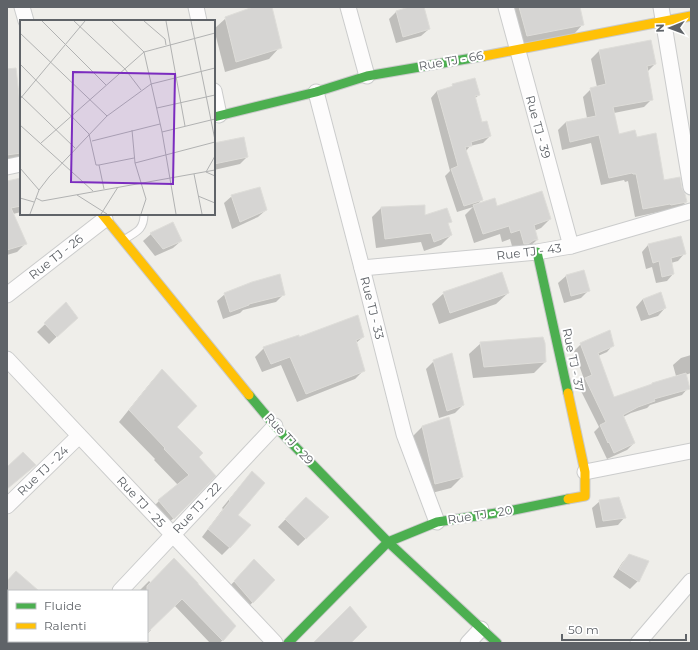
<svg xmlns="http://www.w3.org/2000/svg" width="698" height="650" font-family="Montserrat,sans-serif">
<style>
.shadow{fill:#0003}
.building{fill:#d6d5d3;stroke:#deddd9}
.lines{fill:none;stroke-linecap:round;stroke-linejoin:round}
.lane-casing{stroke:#cbcccc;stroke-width:9}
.street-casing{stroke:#cbcccc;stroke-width:17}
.fast-casing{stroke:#cacacb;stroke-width:11}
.slow-casing{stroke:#cacacb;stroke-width:11}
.lane{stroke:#fdfcfc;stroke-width:7}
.street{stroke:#fdfcfc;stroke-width:15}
.fast{stroke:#4caf50;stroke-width:9}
.slow{stroke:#ffc107;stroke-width:9}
.labels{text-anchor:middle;stroke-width:4;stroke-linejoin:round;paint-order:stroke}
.street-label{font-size:12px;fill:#5f6368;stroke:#fff}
.inset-road{fill:none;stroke:#b1b2b2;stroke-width:1}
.view{fill:#7b2cbf;fill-opacity:0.15;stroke:#7b2cbf;stroke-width:2}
.inset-edge{fill:none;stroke:#5f6368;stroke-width:2}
</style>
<rect width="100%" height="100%" fill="#efeeea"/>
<g class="shadow">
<polygon points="256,7 271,7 280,47 269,59 225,72 214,29 226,18"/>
<polygon points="412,7 423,7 429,29 421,36 396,43 389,19 396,12"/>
<polygon points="507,7 579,7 583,24 574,34 518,45"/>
<polygon points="599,51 655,64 647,72 652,99 644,107 614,113 619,135 636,138 664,182 681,189 686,202 678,210 663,213 663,211 635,217 628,181 625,182 624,180 601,185 591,143 562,150 558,130 566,122 587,118 583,97 591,89 597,87 591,59"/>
<polygon points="453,85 479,95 474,99 481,124 490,136 483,143 470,146 466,151 482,199 477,205 497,207 550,219 541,228 534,231 537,240 527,249 514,253 510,239 502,242 500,234 474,243 465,215 473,207 457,212 445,176 450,171 431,98 437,91 450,88"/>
<polygon points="7,88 21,123 21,160 7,163"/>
<polygon points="214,144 247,157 240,164 214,170"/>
<polygon points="21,179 21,212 13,214 26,243 17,252 7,255 7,182"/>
<polygon points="232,196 266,210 258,217 232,229 224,203"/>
<polygon points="381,208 450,221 447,224 451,235 441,245 424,251 421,242 376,248 372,217"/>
<polygon points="151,234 181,241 173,248 155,256 143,241"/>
<polygon points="648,245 684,254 678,261 671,263 673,274 667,281 656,283 652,267 646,269 642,252"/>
<polygon points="584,271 589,290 581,298 564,303 558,283 566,276"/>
<polygon points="444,293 508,293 496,304 439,324 432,304"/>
<polygon points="225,294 284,294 276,302 243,310 240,313 223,319 217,301"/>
<polygon points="643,299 665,308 658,316 641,321 636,307"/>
<polygon points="66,304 76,318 49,344 37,332"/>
<polygon points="363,337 356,343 364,370 355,379 297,402 281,365 262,372 255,357 264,348 299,338"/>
<polygon points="481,343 545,362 534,373 473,378 469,354"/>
<polygon points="581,344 613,345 607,352 598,356 613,398 651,385 652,384 676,376 673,365 681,358 691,355 691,373 685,375 688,388 682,395 650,405 647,408 631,413 623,417 634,443 627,450 607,459 594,432 599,427 578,385 584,379 574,351"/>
<polygon points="434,361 463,405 455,413 439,418 426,369"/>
<polygon points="162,371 175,427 198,457 177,515 162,529 148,512 159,501 178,485 154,460 155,459 119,422 152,381"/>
<polygon points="423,426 462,477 451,488 424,495 411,438"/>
<polygon points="252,472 236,515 230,547 222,555 202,537 223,509 222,508 245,480"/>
<polygon points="306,498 327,518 298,546 278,527"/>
<polygon points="600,501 625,517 618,525 596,528 592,508"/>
<polygon points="629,555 638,581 630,589 613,577 622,563"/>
<polygon points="247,568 253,602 245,610 227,589"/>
<polygon points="149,581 151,583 235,626 220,643 210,643 174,605 150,629 151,630 147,634 147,591 139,591"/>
<polygon points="7,582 29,591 9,591 9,641 14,641 12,643 7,643"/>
<polygon points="127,641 140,641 138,643 129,643"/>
</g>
<g class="building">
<polygon points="253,7 272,7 282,48 236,62 225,17"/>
<polygon points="409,7 424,7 430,29 403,37 396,11"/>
<polygon points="519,7 580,7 584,25 527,36"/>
<polygon points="651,40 656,64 647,66 653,100 613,107 619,134 635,130 637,137 656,133 664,180 680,177 682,188 685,194 687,202 671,205 670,204 643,209 636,174 633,174 632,173 609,178 599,135 570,142 566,122 596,116 590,88 606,84 599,50"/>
<polygon points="16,68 21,114 21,153 7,155 7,69"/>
<polygon points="475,78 480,95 475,96 482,122 487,121 491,136 471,142 472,146 465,147 483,200 464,206 451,169 458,166 437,91 453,86 452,84"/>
<polygon points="244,137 248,157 214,164 214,143"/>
<polygon points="21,178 21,206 11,208 27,244 7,250 7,181"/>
<polygon points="260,187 267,210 240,222 231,195"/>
<polygon points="542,191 551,219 534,225 538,240 534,240 528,244 524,244 520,230 511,233 509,226 483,234 473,205 495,198 497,206"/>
<polygon points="425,205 425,215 447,208 452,222 448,223 452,235 434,242 431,233 385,239 381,207"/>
<polygon points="173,222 182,241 163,249 150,233"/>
<polygon points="681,236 686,254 671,258 674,274 662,277 659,261 653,263 648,244"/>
<polygon points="584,270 590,291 571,296 566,275"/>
<polygon points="502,272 509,293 450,313 443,292"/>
<polygon points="280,274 285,295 249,304 249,305 230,312 224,293 252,282"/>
<polygon points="661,292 666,308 649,315 643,299"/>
<polygon points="66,302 78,318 57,337 44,323"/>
<polygon points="358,315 364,337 356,340 365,371 306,394 290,357 271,364 263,347 299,335 299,337"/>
<polygon points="610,330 614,346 598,353 614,397 652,384 652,383 686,373 690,389 654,399 655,401 638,407 623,415 635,443 614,453 609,442 608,443 600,425 606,422 585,378 592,375 580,343"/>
<polygon points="543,337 545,343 546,362 484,367 480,342"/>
<polygon points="452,353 464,405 447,411 433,360"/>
<polygon points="162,369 197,406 177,427 203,453 199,457 216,476 189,504 174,519 158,500 189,475 164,449 165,448 129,410"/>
<polygon points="449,417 463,477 435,484 422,426"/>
<polygon points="23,452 36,465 7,489 7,467"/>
<polygon points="252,471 265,483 238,515 251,525 230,548 208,529 230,501 229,500"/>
<polygon points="306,497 329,517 306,539 285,519"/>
<polygon points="619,497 626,518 603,521 599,500"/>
<polygon points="629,554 649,561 639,582 619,569"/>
<polygon points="174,558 198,583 198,584 236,626 223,641 182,599 147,633 147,586"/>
<polygon points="254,559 275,580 253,603 234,581"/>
<polygon points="16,571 39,591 7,591 7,581"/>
<polygon points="350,606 367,627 351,643 313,643"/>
</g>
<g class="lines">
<g class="lane-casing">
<path id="lane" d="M 125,239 C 136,232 144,230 144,214"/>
</g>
<g class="street-casing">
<g id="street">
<polyline points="22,7 26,21"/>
<polyline points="196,7 199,21"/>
<polyline points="348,7 367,76"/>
<polyline points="506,7 571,246"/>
<polyline points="661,7 691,187"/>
<polyline points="214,91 219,115"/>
<polyline points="316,92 362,268 404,434 437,522"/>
<polyline points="7,167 21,164"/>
<polyline points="362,268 537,252 571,246 691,211"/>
<polyline points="7,295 105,219"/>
<polyline points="7,359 275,643"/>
<polyline points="585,472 691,451"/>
<polyline points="7,506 79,436"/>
<polyline points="120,591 275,426"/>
<polyline points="72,643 73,641"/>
<polyline points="468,643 481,629"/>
<polyline points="638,643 691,581"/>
</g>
</g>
<g class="fast-casing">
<g id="fast">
<polyline points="214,117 316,92 367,76 484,56"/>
<polyline points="537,252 568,393"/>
<polyline points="249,395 275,426 388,542 497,643"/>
<polyline points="288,643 388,542 437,522 509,511 568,499"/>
</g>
</g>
<g class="slow-casing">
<g id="slow">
<polyline points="484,56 691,16"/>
<polyline points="102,214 249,395"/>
<polyline points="568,393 585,472 585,496 568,499"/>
</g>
</g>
<use href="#lane" class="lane"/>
<use href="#street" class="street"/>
<use href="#fast" class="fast"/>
<use href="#slow" class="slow"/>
</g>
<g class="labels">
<g class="street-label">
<text transform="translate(451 61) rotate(-10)" y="4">Rue TJ - 66</text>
<text transform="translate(538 127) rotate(75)" y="4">Rue TJ - 39</text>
<text transform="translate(529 252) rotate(-7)" y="4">Rue TJ - 43</text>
<text transform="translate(56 257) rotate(-38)" y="4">Rue TJ - 26</text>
<text transform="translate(372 308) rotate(76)" y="4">Rue TJ - 33</text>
<text transform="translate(573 360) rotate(78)" y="4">Rue TJ - 37</text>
<text transform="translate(289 439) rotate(47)" y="4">Rue TJ - 29</text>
<text transform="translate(43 471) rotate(-44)" y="4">Rue TJ - 24</text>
<text transform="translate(141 502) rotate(47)" y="4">Rue TJ - 25</text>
<text transform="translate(197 508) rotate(-47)" y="4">Rue TJ - 22</text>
<text transform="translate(480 515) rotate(-9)" y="4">Rue TJ - 20</text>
</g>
</g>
<g transform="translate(20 20)">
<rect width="195" height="195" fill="#efeeea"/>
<path class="inset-road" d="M 22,1 L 86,65M 54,1 L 105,49 L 121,70M 92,1 L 124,32M 124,1 L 145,19 L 146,25M 146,1 L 165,106M 171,1 L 195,120M 0,13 L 87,96M 124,32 L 142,112 L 156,194M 0,44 L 69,114 L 76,145 L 79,145M 0,75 L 55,128M 0,79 L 65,1M 137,88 L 195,75M 0,105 L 73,171M 112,110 L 115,143 L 126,179 L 121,194M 142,112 L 195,99M 72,121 L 140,104M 21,123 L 124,32 L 195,13M 195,136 L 186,152 L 195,156M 115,143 L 195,122M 79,145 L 114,138M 79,145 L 84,169M 0,148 L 19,170M 174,154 L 182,194M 57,175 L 87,194M 178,176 L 195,183M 0,178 L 14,182M 16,178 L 22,181 L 195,150M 10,194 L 19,170 L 29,157 L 87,96 L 131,64 L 195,48M 81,194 L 98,167"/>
<path class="view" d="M 53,52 L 155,54 L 153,164 L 51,162 Z"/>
<rect width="195" height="195" class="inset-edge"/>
</g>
<rect width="698" height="650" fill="none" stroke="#5f6368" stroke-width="16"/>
<rect x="8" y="590" width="140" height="52" fill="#ffffff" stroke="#bfc1c3"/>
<rect x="16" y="603" width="20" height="6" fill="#4caf50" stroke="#bfc1c3"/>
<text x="44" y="610" font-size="12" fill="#5f6368">Fluide</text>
<rect x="16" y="623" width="20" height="6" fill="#ffc107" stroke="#bfc1c3"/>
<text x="44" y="630" font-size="12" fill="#5f6368">Ralenti</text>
<g transform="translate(670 28) rotate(269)" stroke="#ffffff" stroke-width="3" paint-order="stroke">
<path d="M0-3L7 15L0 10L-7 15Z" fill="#5f6368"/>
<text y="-6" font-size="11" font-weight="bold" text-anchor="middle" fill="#5f6368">N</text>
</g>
<path d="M562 634v6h124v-6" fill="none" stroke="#5f6368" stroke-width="2"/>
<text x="568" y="634" font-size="12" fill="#5f6368" stroke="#ffffff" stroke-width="3" paint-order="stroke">50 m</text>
</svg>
